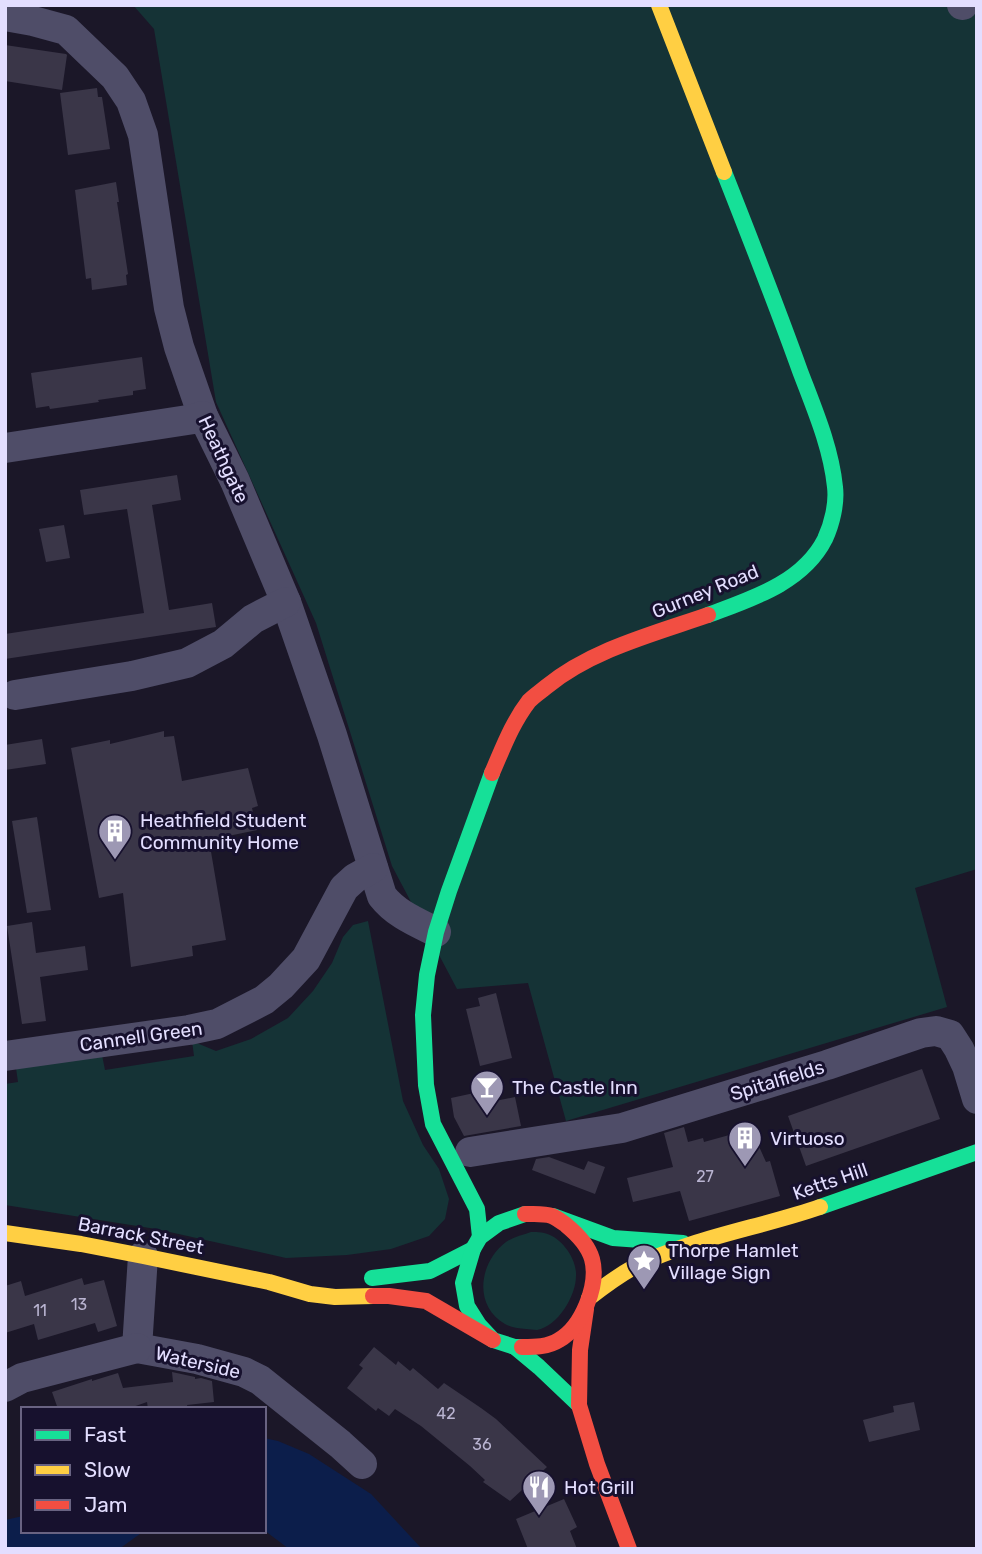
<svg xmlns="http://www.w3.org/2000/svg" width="982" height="1554" font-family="Rubik,sans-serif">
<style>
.green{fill:#153336}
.water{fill:#0c1e4b}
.building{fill:#3a3648}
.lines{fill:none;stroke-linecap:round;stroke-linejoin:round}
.street{stroke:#4f4d68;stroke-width:30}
.fast{stroke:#16e098;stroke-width:16}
.slow{stroke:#ffcf43;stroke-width:16}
.jam{stroke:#f24e42;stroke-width:16}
.labels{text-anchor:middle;stroke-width:6;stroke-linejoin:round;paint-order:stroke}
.number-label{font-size:16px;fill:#b9b4d1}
.street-label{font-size:19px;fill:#e3deff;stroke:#17112e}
.poi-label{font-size:19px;fill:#e3deff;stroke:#17112e;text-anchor:start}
</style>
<rect width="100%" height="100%" fill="#1b1728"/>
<g class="green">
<polygon points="133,5 977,5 977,869 915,888 947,1007 566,1121 528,983 457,989 392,866 316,623 216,402 154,29"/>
<polygon points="368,921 403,1101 423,1145 439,1169 449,1199 445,1219 429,1236 391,1249 347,1255 286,1258 156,1229 5,1205 5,1084 18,1082 16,1068 102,1055 105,1070 194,1056 192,1041 216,1051 251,1039 288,1018 313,991 332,963 343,937 353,925"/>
<path d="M 531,1232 C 538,1232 545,1232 552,1236 C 565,1243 577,1261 576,1276 C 576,1296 558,1326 537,1330 C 533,1330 530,1329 526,1329 C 519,1328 512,1328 505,1324 C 473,1306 479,1262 506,1242 C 513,1237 523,1235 531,1232 Z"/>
</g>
<g class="water">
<polygon points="264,1438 278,1441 309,1454 371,1494 422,1549 289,1549 264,1530"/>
<polygon points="23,1516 23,1531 144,1531 119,1549 5,1549 5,1520"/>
</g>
<g class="building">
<polygon points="5,45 66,54 67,55 62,90 5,81"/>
<polygon points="97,88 98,97 102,97 110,149 68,155 60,93"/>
<polygon points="116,182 119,202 117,202 128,274 126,275 127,285 92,290 91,278 86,279 75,190"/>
<polygon points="142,357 146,389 133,391 133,395 98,400 99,402 50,409 49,406 36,408 31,373"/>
<polygon points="177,475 181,500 152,505 169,610 212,603 216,627 5,659 5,634 144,613 127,509 84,515 80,490"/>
<polygon points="64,525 70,558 46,562 39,529"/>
<polygon points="164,731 164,737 174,736 182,781 248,768 258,806 252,808 257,830 209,840 226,940 192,946 193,956 131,967 123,893 99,898 71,748 110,740 110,744"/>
<polygon points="42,739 46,764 5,770 5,745"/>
<polygon points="37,817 51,910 27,913 12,821"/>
<polygon points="32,922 36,953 85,946 88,970 40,977 46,1021 22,1024 7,926"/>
<polygon points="496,993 512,1058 480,1066 466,1009 480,1006 478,998"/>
<polygon points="922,1069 940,1119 806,1166 788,1116"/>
<polygon points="488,1090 490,1102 515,1097 521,1126 464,1136 454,1117 451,1098"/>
<polygon points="684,1127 688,1142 703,1138 704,1142 751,1129 766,1162 770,1161 780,1196 689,1221 680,1191 633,1202 627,1178 673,1167 664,1133"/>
<polygon points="549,1157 584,1170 588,1161 605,1167 595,1194 532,1170 536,1159"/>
<polygon points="82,1278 84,1285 104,1280 117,1326 98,1332 95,1323 38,1340 34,1324 5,1333 5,1286 21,1281 25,1296"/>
<polygon points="374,1347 396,1365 398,1361 410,1371 413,1368 438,1389 444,1383 481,1408 496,1419 547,1467 510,1501 483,1482 485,1480 470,1466 421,1426 395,1409 389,1416 378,1408 376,1411 347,1388 363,1368 359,1365"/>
<polygon points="172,1372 195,1377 195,1379 201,1378 212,1381 214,1402 187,1405 188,1409 148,1409 147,1402 127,1409 58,1409 52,1392 92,1379 92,1381 118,1373 123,1388 173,1382"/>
<polygon points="914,1402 920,1430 869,1442 863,1420 894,1412 893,1406"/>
<polygon points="564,1499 577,1527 570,1531 577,1549 528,1549 516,1519"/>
</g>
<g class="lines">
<g class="street">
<polyline points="962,5 963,5"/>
<path d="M 5,16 L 33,21 L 66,30 L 115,77 L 131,101 L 143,135 L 169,308 L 179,347 L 203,416 L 235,481 L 286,602 L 332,735 L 382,896 C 396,914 416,922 436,932"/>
<polyline points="5,448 194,419 203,416"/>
<polyline points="15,695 132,676 187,663 223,644 253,619 286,602"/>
<polyline points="5,1056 189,1030 217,1024 264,1000 281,986 306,959 344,888 355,878 373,868"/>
<polyline points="470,1152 622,1128 827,1065 921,1033 936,1031 950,1035 959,1049 967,1066 977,1099"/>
<polyline points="143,1256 137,1348 197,1359 244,1372 260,1380 340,1444 362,1464"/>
<polyline points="5,1387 22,1378 137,1348"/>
</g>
<g class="fast">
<path d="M 708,615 C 751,599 803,583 825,539 C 832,524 837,503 835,487 C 831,447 814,408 800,371 C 776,304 750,238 724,172"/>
<polyline points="820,1207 977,1152"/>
<polyline points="553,1216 613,1238 683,1243"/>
<polyline points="480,1237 477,1209 433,1124 426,1085 423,1015 427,975 436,932 449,891 492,773"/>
<polyline points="372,1278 430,1271 473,1249"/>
<polyline points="515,1347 539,1367 579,1405"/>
<polyline points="522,1347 515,1347 493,1340 479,1325 467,1306 463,1283 473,1249 480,1237 499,1223 525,1214"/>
</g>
<g class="slow">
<polyline points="659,5 724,172"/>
<polyline points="5,1233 81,1244 143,1256 269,1282 310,1294 335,1297 373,1296"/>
<path d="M 589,1298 C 603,1287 618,1276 634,1267 C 692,1238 759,1228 820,1207"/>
</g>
<g class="jam">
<path d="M 492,773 C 503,748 512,723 529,701 C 534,696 540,692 546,687 C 591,650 653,634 708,615"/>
<polyline points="373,1296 389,1296 426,1301 493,1340"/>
<polyline points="586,1309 580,1350 579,1405 597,1464 629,1549"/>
<path d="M 522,1347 C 535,1347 548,1347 559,1340 C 582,1327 599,1285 592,1259 C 588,1245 577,1234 566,1225 C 562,1222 557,1218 552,1216 C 544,1213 533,1214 525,1214"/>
</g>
</g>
<defs>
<g id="building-pin" transform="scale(1.75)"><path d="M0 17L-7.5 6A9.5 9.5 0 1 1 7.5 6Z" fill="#9d98b4" stroke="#17112e"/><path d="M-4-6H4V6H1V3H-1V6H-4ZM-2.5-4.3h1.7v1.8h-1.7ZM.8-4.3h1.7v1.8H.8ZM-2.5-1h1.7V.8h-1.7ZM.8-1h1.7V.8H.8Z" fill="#fff"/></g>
<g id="bar-pin" transform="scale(1.75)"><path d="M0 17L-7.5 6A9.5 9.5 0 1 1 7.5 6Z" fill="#9d98b4" stroke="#17112e"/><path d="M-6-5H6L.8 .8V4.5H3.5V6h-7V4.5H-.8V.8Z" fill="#fff"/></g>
<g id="sight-pin" transform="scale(1.75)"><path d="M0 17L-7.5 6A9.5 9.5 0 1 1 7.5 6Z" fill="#9d98b4" stroke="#17112e"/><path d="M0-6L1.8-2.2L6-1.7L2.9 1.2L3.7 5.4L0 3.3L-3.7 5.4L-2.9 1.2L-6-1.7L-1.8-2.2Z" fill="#fff"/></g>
<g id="restaurant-pin" transform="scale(1.75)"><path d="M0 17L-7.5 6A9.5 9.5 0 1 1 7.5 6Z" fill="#9d98b4" stroke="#17112e"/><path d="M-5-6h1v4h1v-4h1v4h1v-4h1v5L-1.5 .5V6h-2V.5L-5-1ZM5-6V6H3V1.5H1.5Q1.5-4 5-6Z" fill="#fff"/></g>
</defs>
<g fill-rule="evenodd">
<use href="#building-pin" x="115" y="831"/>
<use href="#bar-pin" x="487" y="1087"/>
<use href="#building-pin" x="745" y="1138"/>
<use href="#sight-pin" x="644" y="1261"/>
<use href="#restaurant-pin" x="539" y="1487"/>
</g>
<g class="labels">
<g class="number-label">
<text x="705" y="1182">27</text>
<text x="79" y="1310">13</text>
<text x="40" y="1316">11</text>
<text x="446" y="1419">42</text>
<text x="482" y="1450">36</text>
</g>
<g class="street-label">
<text transform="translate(224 459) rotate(65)" y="7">Heathgate</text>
<text transform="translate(705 591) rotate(-22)" y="7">Gurney Road</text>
<text transform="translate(141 1036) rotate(-8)" y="7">Cannell Green</text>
<text transform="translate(777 1080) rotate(-17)" y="7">Spitalfields</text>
<text transform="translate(830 1181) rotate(-19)" y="7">Ketts Hill</text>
<text transform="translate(141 1235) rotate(11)" y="7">Barrack Street</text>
<text transform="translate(198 1362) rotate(13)" y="7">Waterside</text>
</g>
<g class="poi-label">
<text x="140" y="827">Heathfield Student<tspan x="140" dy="22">Community Home</tspan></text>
<text x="512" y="1094">The Castle Inn</text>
<text x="770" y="1145">Virtuoso</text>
<text x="668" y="1257">Thorpe Hamlet<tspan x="668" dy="22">Village Sign</tspan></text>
<text x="564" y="1494">Hot Grill</text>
</g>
</g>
<rect width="982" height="1554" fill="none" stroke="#e3deff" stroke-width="14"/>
<rect x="21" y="1407" width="245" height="126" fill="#17112e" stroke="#696382" stroke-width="2"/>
<rect x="35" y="1430" width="35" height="10" fill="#16e098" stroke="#696382" stroke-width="2"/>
<text x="84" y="1442" font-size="21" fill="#e3deff">Fast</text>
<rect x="35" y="1465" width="35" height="10" fill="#ffcf43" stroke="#696382" stroke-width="2"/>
<text x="84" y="1477" font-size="21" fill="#e3deff">Slow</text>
<rect x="35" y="1500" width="35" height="10" fill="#f24e42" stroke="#696382" stroke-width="2"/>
<text x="84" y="1512" font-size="21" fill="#e3deff">Jam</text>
</svg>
